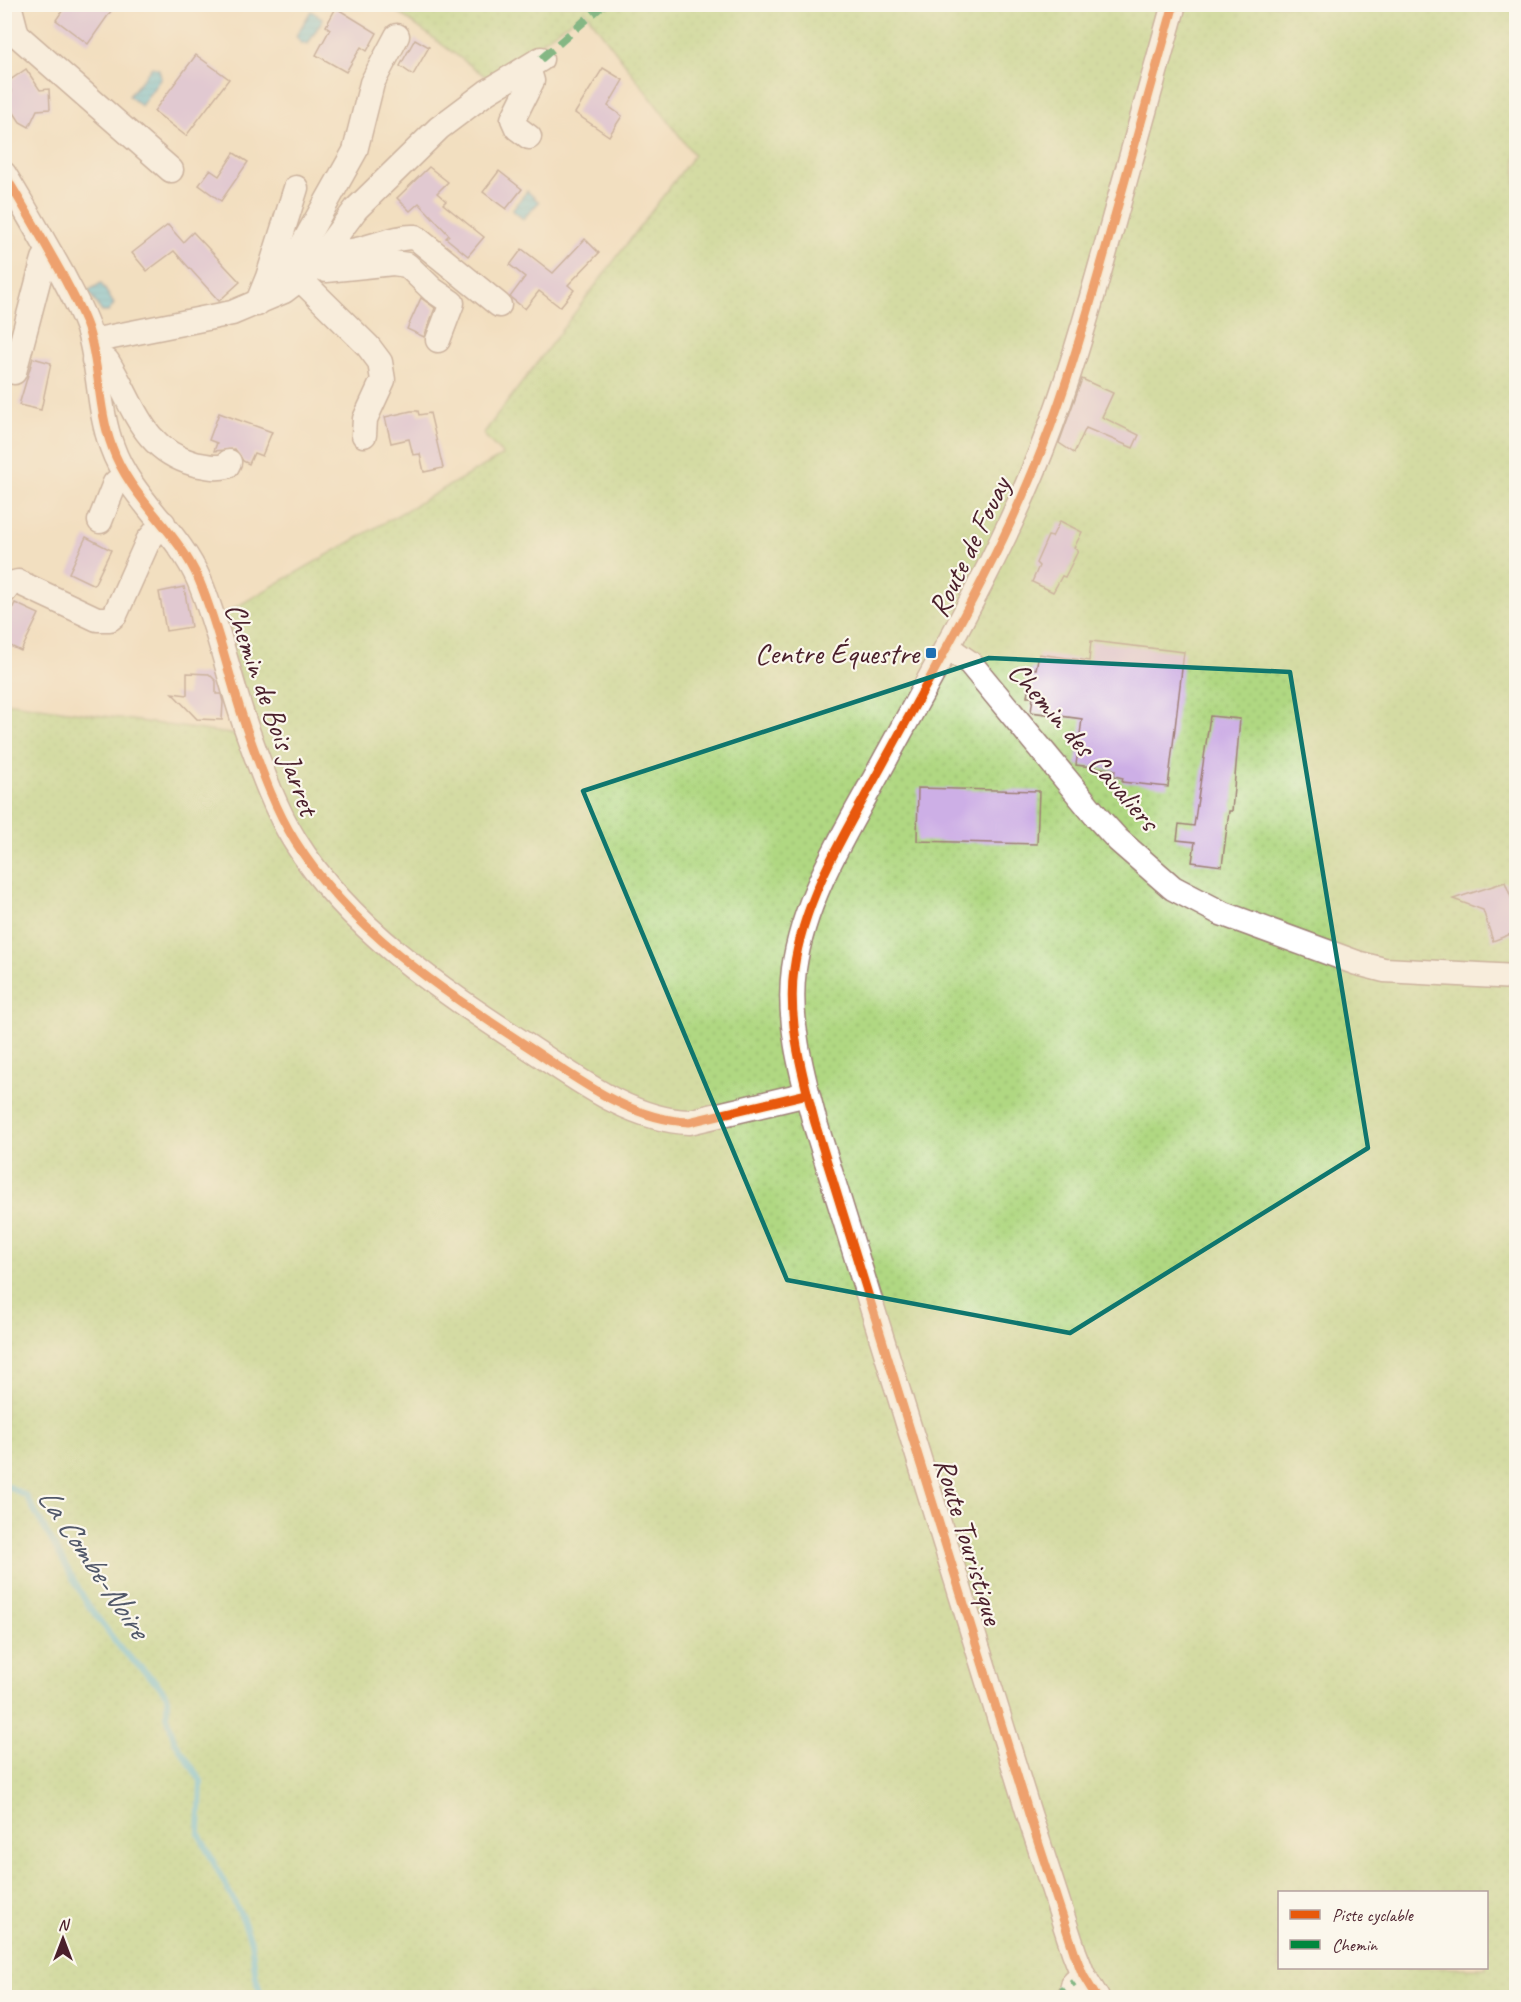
<svg xmlns="http://www.w3.org/2000/svg" width="1521" height="2002" font-family="Caveat,sans-serif">
<style>
.green{fill:url(#green-dots);stroke:#7d7c56;stroke-width:1.5;fill-rule:evenodd}
.water{fill:url(#water-rules);stroke:#547084;stroke-width:1.5}
.lines{fill:none;stroke-linecap:round;stroke-linejoin:round}
.stream{stroke:#5fc1dd;stroke-width:6}
.building{fill:#cdafe6}
.minor-casing{stroke:#9e7f76;stroke-width:27}
.minor{stroke:#fff;stroke-width:24}
.quiet{stroke:#00873e;stroke-width:8;stroke-dasharray:15 8;stroke-linecap:butt}
.cycleway-casing{stroke:#fbf7ec;stroke-width:13}
.cycleway{stroke:#e8590c;stroke-width:9}
.marked{fill:none;stroke:#0f766e;stroke-width:4.5;stroke-linejoin:round}
.poi-dot{fill:#1f6fb2;stroke:#fbf7ec;stroke-width:2}
.labels{text-anchor:middle;stroke-width:4.5;stroke-linejoin:round;paint-order:stroke}
.street-label{font-size:30px;fill:#4a1f2b;stroke:#fbf7ec}
.poi-label{font-size:30px;fill:#4a1f2b;stroke:#fbf7ec;text-anchor:end}
.water-label{font-size:32px;font-style:italic;fill:#515869;stroke:#fbf7ec}
</style>
<defs>
<pattern id="green-dots" width="8" height="8" patternUnits="userSpaceOnUse" patternTransform="scale(1.5)"><rect width="8" height="8" fill="#b0d882"/><path d="M2 2h.1M6 6h.1" fill="none" stroke="#99b970" stroke-width="1.8" stroke-linecap="round"/></pattern>
<pattern id="water-rules" width="6" height="5" patternUnits="userSpaceOnUse" patternTransform="scale(1.5)"><rect width="6" height="5" fill="#5fc1dd"/><path d="M0 2.5h6" fill="none" stroke="#54a5be"/></pattern>
</defs>
<rect width="100%" height="100%" fill="#fbf7ec"/>
<filter id="ink" filterUnits="userSpaceOnUse"><feTurbulence type="fractalNoise" baseFrequency=".0167" numOctaves="2"/><feDisplacementMap in="SourceGraphic" scale="12" xChannelSelector="R" yChannelSelector="G"/><feConvolveMatrix kernelMatrix="1 2 1 2 8 2 1 2 1" color-interpolation-filters="sRGB"/></filter>
<filter id="wash" filterUnits="userSpaceOnUse"><feTurbulence type="fractalNoise" baseFrequency=".008" numOctaves="4" result="noise"/><feDisplacementMap in="SourceGraphic" scale="24" xChannelSelector="R" yChannelSelector="G"/><feGaussianBlur stdDeviation="1.35" result="paint"/><feColorMatrix in="noise" values="0 0 0 0 0 0 0 0 0 0 0 0 0 0 0 0 0 1.4 0 .05"/><feComposite in="paint" operator="in"/></filter>
<g filter="url(#wash)">
<rect width="100%" height="100%" fill="#f2dfc0"/>
<path class="green" d="M 388,5 L 1516,5 L 1516,1997 L 5,1998 L 5,702 L 259,738 L 220,616 L 503,455 L 483,434 L 694,155 L 585,11 L 489,79 ZM 1280,1892 L 1486,1892 L 1486,1968 L 1280,1968 Z"/>
<g class="water">
<polygon points="311,11 323,19 308,44 302,44 296,36"/>
<polygon points="152,67 159,69 161,78 141,106 129,96"/>
<polygon points="527,191 539,202 523,219 512,210"/>
<polygon points="101,283 114,304 108,312 102,312 88,291"/>
</g>
<g class="lines">
<polyline class="stream" points="4,1484 26,1496 88,1605 122,1650 157,1683 167,1696 167,1715 174,1740 201,1781 199,1834 242,1917 251,1941 256,1978 262,1998"/>
</g>
<g id="blocks">
<g class="building">
<polygon points="67,4 116,4 88,44 56,20"/>
<polygon points="336,8 377,33 367,51 361,47 346,72 316,55 330,29 326,26"/>
<polygon points="415,39 429,47 413,75 400,66"/>
<polygon points="196,55 229,79 186,136 154,111"/>
<polygon points="603,68 623,80 608,106 622,116 609,136 575,113"/>
<polygon points="26,69 40,90 49,89 50,109 37,110 29,127 20,122 7,102 12,92 6,83"/>
<polygon points="234,153 248,162 221,201 199,185 210,170 219,176"/>
<polygon points="429,167 448,182 437,193 446,201 443,204 484,237 468,256 446,238 449,235 419,203 410,211 397,198"/>
<polygon points="499,171 522,189 506,209 483,192"/>
<polygon points="168,225 183,242 193,232 240,282 219,301 174,251 147,271 132,253"/>
<polygon points="585,239 599,253 568,285 574,290 560,307 539,291 525,309 510,297 525,277 510,265 522,249 553,273"/>
<polygon points="421,298 435,308 424,337 407,329"/>
<polygon points="33,358 51,363 41,410 19,405"/>
<polygon points="1082,379 1113,393 1102,417 1139,435 1133,448 1086,428 1074,453 1059,443"/>
<polygon points="411,411 418,411 419,415 430,413 443,468 424,472 420,454 413,455 409,439 391,443 385,417"/>
<polygon points="219,413 272,432 262,456 254,453 249,464 243,461 235,449 214,451 217,443 209,440"/>
<polygon points="1060,521 1082,532 1074,548 1078,551 1065,577 1062,576 1053,592 1032,582 1039,566 1036,563 1048,536 1052,537"/>
<polygon points="86,537 111,550 94,585 69,573"/>
<polygon points="184,587 191,627 166,631 159,592"/>
<polygon points="15,603 39,614 21,651 4,643 4,626"/>
<polygon points="1091,641 1184,652 1168,787 1122,782 1123,778 1114,776 1115,770 1076,765 1082,719 1031,712 1033,697 1027,697 1031,668 1036,669 1039,654 1089,661"/>
<polygon points="187,673 209,674 216,681 216,694 221,694 223,702 222,720 197,719 172,693 187,695"/>
<polygon points="1210,716 1240,719 1232,811 1229,811 1222,866 1192,862 1195,842 1177,840 1179,824 1194,826"/>
<polygon points="918,788 1039,791 1037,844 917,841"/>
<polygon points="1505,882 1516,910 1516,932 1493,941 1483,910 1453,899"/>
</g>
</g>
</g>
<g filter="url(#ink)">
<use href="#blocks" fill-opacity="0" stroke="#9e7f76" stroke-width="1.5"/>
<g class="lines">
<g class="minor-casing">
<g id="minor">
<polyline points="4,7 11,12 17,35 171,170"/>
<polyline points="528,68 532,81 513,119 517,128 529,137"/>
<path d="M 4,174 C 25,208 44,242 63,276 C 72,294 83,312 89,332 C 100,369 98,410 112,447 C 130,498 178,531 199,580 C 220,630 230,683 248,733 C 261,769 275,809 295,841 C 349,928 440,989 524,1044 C 574,1076 628,1120 689,1122 L 807,1094"/>
<path d="M 327,249 C 347,261 390,235 415,237 L 499,305"/>
<polyline points="316,264 326,270 393,263 407,265 433,290 452,303 438,340"/>
<polyline points="300,279 368,346 380,362 383,380 365,419 364,435"/>
<polyline points="293,284 290,271 294,260 355,151 372,83 397,36"/>
<polyline points="257,304 268,277 296,188"/>
<polyline points="92,341 232,313 284,291 309,272 356,209 439,128 487,92 541,59"/>
<path d="M 94,360 L 107,361 C 134,403 140,449 195,464 C 206,466 216,469 227,466 L 229,462"/>
<polyline points="14,372 42,266 44,259 51,255"/>
<polyline points="100,521 115,483 125,475"/>
<polyline points="4,592 10,584 18,582 97,619 110,619 115,615 148,541 163,523"/>
<polyline points="947,647 970,663 1097,817 1118,840 1173,888 1221,913 1357,963 1384,970 1516,977"/>
<polyline points="1070,1998 1074,1982 1083,1975"/>
<path d="M 1097,1998 L 1083,1975 L 1074,1952 L 1029,1814 L 815,1123 C 802,1074 787,1020 794,969 C 804,895 850,825 885,760 C 940,659 1000,557 1042,449 C 1070,378 1090,304 1111,230 C 1132,155 1153,80 1174,4"/>
</g>
</g>
<use href="#minor" class="minor"/>
<g class="quiet">
<polyline points="541,59 604,4"/>
<polyline points="1053,1998 1074,1982"/>
</g>
<g class="cycleway-casing">
<g id="cycleway">
<path d="M 4,174 C 25,208 44,242 63,276 C 72,294 83,312 89,332 C 100,369 98,410 112,447 C 130,498 178,531 199,580 C 220,630 230,683 248,733 C 261,769 275,809 295,841 C 349,928 440,989 524,1044 C 574,1076 628,1120 689,1122 L 807,1094"/>
<path d="M 1097,1998 L 1083,1975 L 1074,1952 L 1029,1814 L 815,1123 C 802,1074 787,1020 794,969 C 804,895 850,825 885,760 C 940,659 1000,557 1042,449 C 1070,378 1090,304 1111,230 C 1132,155 1153,80 1174,4"/>
</g>
</g>
<use href="#cycleway" class="cycleway"/>
</g>
</g>
<path d="M0 0H1521V2002H0ZM 989,658 L 1290,672 L 1368,1148 L 1070,1333 L 787,1280 L 583,791 Z" fill="#f2dfc0" fill-opacity=".55" fill-rule="evenodd"/>
<path class="marked" d="M 989,658 L 1290,672 L 1368,1148 L 1070,1333 L 787,1280 L 583,791 Z"/>
<rect class="poi-dot" x="925" y="647" width="12" height="12" rx="3"/>
<g class="labels">
<g class="street-label">
<text transform="translate(969 547) rotate(-64)" y="10">Route de Fouay</text>
<text transform="translate(272 709) rotate(70)" y="10">Chemin de Bois Jarret</text>
<text transform="translate(1084 746) rotate(49)" y="10">Chemin des Cavaliers</text>
<text transform="translate(969 1541) rotate(73)" y="10">Route Touristique</text>
</g>
<g class="poi-label">
<text x="919" y="663">Centre Équestre</text>
</g>
<g class="water-label">
<text transform="translate(94 1562) rotate(56)" y="11">La Combe-Noire</text>
</g>
</g>
<rect width="1521" height="2002" fill="none" stroke="#fbf7ec" stroke-width="24"/>
<rect x="1278" y="1891" width="210" height="78" fill="#fbf7ec" stroke="#b4a19f" stroke-width="1.5"/>
<rect x="1290" y="1910" width="30" height="9" fill="#e8590c" stroke="#b4a19f" stroke-width="1.5"/>
<text x="1332" y="1921" font-size="18" fill="#4a1f2b">Piste cyclable</text>
<rect x="1290" y="1940" width="30" height="9" fill="#00873e" stroke="#b4a19f" stroke-width="1.5"/>
<text x="1332" y="1951" font-size="18" fill="#4a1f2b">Chemin</text>
<g transform="translate(63 1939)" stroke="#fbf7ec" stroke-width="4.5" paint-order="stroke">
<path d="M0-4.5L10 22L0 15L-10 22Z" fill="#4a1f2b"/>
<text y="-9" font-size="16" font-weight="bold" text-anchor="middle" fill="#4a1f2b">N</text>
</g>
</svg>
